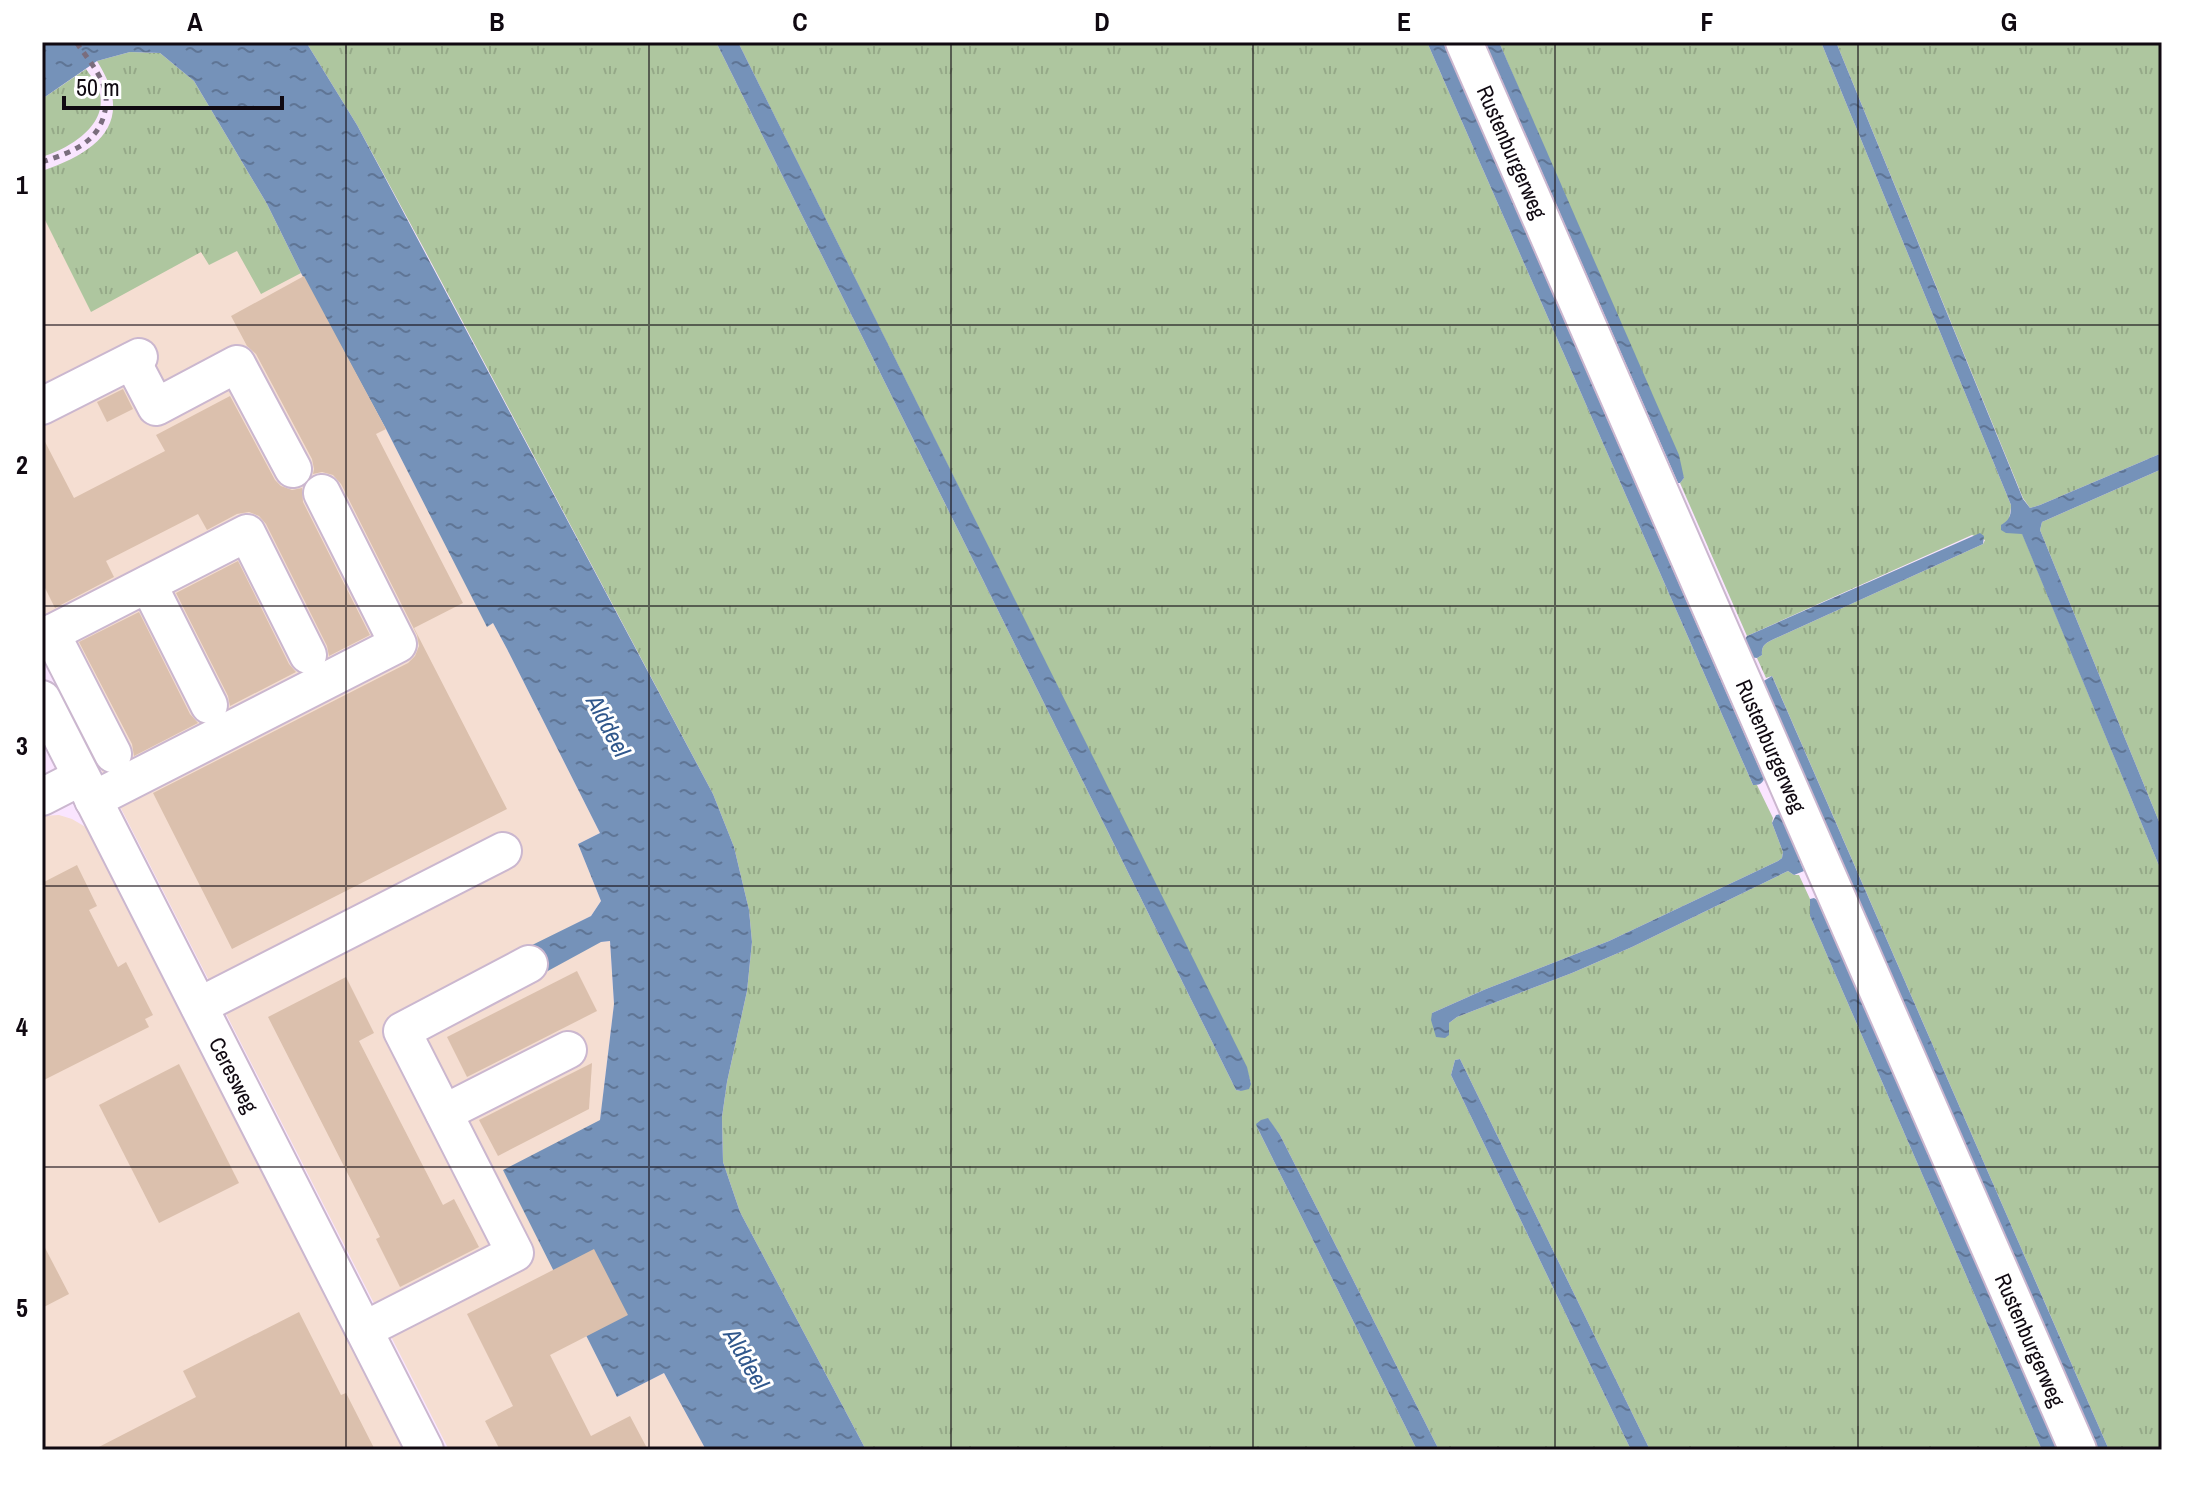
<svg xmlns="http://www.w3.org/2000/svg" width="2204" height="1492" font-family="'Archivo Narrow',sans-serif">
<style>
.industrial{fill:#f5ded2}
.grass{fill:url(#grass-tufts)}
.water{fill:url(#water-ripples)}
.building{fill:#dbc0ad}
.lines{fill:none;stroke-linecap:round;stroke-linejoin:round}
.minor-casing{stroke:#cbb7cf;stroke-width:40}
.path{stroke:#7a6d7d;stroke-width:5;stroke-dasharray:6 6;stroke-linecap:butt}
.minor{stroke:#fff;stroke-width:36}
.grid{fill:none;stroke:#100911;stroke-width:2;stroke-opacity:0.55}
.labels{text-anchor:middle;stroke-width:6;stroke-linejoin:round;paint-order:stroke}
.street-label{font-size:22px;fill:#100911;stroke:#fff}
.water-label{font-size:24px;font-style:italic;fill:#30578c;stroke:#fff}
.neatline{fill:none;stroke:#100911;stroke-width:3}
.grid-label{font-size:26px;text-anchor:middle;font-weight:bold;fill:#100911}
</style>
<defs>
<pattern id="grass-tufts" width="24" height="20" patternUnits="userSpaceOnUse" patternTransform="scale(2)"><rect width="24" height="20" fill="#aec69f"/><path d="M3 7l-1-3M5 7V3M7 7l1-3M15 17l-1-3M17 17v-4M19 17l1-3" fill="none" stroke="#95a988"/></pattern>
<pattern id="water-ripples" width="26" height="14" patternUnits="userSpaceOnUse" patternTransform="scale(2)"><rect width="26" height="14" fill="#7592b9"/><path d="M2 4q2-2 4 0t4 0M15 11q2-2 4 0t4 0" fill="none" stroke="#5f7595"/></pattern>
</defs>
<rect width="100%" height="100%" fill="#fae5ff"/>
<g class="industrial">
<polygon points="68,176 301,273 386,429 487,626 493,623 507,649 600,833 578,844 601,901 591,916 522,951 610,941 614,1004 600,1121 504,1171 617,1397 664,1373 706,1450 449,1450 42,654 42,186"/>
<polygon points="59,815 72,819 89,829 410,1450 42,1450 42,816"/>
</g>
<g class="grass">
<polygon points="306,42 716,42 1236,1090 1241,1091 1251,1084 1246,1067 738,42 1427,42 1753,785 1757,785 1773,818 1772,823 1783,852 1782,858 1778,861 1609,941 1486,989 1432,1013 1448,1027 1449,1023 1457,1017 1572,973 1632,947 1788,871 1794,875 1799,875 1810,899 1810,916 2042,1450 1650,1450 1460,1059 1455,1060 1451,1075 1631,1450 1439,1450 1280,1135 1268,1119 1257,1127 1417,1450 866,1450 740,1212 723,1162 722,1117 727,1082 747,991 752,942 749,910 734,847 713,794 423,247 357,125"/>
<path d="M 1499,42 L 1821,42 L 2011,505 C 2011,515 2007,523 2006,533 L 2022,533 L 2162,873 L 2162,1450 L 2109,1450 L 1773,678 L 1772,676 L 1766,678 L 1757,658 L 1762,655 C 1761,645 1766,643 1774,639 L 1983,544 L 1985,540 L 1972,535 L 1747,636 L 1680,483 L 1684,478 Z"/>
<polygon points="1836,42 2162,42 2162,453 2040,505 2030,508 2023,498"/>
<path d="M 130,52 L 160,53 L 194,81 L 267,204 L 301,273 L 261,294 L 237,251 L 209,265 L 201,252 L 91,312 L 42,214 L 42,171 C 99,151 136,122 97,61 Z"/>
<path d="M 86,69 C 89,74 94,79 97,85 C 114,122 71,148 42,157 L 42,99 Z"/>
<polygon points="2162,469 2162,829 2040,530 2042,522"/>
</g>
<g class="water">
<polygon points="42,42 306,42 357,125 713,794 734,847 749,910 752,942 747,991 727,1082 722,1117 723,1162 740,1212 866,1450 706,1450 664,1373 617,1397 503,1170 600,1120 614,1004 610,941 601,942 535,978 522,950 591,916 601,901 578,844 600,833 507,649 493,623 487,627 386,429 301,273 267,204 194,81 160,53 130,52 97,61 42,99"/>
<polygon points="716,42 738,42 1247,1067 1251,1084 1249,1089 1241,1091 1236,1090"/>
<path d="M 1427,42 L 1443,42 L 1764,779 C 1762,784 1759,785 1753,785 Z"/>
<polygon points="1485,42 1499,42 1679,455 1684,478 1680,483 1678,483"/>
<path d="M 1821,42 L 1836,42 L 2023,499 L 2030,508 L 2040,505 L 2162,453 L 2162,469 L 2042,522 L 2040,530 L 2162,829 L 2162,873 L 2022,534 L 2006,533 L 2001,530 L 2001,525 C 2010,520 2011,515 2011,505 Z"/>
<path d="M 1980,533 L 1984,536 L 1983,544 L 1774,639 C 1766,643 1761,645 1762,655 L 1757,658 L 1748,657 L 1744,641 L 1747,636 Z"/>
<polygon points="1772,676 2109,1450 2096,1450 1762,682"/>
<polygon points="1781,814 1804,871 1794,875 1788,871 1632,947 1572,973 1457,1017 1449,1023 1449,1035 1445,1038 1436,1037 1431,1020 1432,1013 1486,989 1609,941 1778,861 1782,858 1783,852 1772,823 1776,815"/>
<polygon points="1814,898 1817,900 2060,1450 2042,1450 1810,916 1810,899"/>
<polygon points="1460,1059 1650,1450 1631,1450 1451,1075 1455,1060"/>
<polygon points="1268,1118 1280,1135 1439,1450 1417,1450 1257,1127 1256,1124 1261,1120"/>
</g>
<g class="building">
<polygon points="304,276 386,429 376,434 463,603 414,628 507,809 232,949 153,793 408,663 415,656 419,646 417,635 341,484 333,475 322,472 313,474 314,469 312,459 256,354 247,346 231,316"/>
<polygon points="123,389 133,409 107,422 97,402"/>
<polygon points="230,396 275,480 281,486 292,490 302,488 303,502 370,635 329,656 327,646 266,524 259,516 249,512 237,514 207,530 198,514 106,561 114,577 55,608 42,582 42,436 74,498 165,451 156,435"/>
<polygon points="238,561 289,664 296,672 230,706 228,696 176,593"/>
<polygon points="139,612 190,714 198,723 134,756 132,744 79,642"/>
<polygon points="77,865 97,906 89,910 118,967 126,962 153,1015 145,1019 149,1027 42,1081 42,883"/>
<polygon points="577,971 597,1011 467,1077 447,1037"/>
<polygon points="346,977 374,1033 359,1041 443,1205 454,1199 479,1247 400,1287 376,1239 380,1237 268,1017"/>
<polygon points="592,1063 589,1109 498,1156 479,1120"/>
<polygon points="179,1064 239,1183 159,1223 99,1105"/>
<polygon points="42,1242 69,1294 42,1308"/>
<polygon points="594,1249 628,1315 550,1355 591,1436 630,1416 648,1450 500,1450 485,1421 513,1406 467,1314"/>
<polygon points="299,1312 341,1395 346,1393 375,1450 93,1450 196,1397 183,1371"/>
</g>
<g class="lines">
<g class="minor-casing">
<g id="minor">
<path id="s1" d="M 1464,42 L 2078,1450"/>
<polyline points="132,361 156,407 237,364 293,469"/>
<polyline points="42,406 139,357"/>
<polyline points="148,584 209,705"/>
<polyline points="51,633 113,754"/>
<polyline points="42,638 247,533 308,655"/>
<path id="s2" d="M 42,699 L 425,1450"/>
<polyline points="42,797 81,777"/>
<polyline points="93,800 398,644 322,493"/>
<polyline points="199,1006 503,851"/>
<polyline points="444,1113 568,1050"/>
<polyline points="364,1330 515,1253 402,1031 529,964"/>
</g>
</g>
<path class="path" d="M 42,162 C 68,153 96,145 104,115 C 107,105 107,94 103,84 C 97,69 85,55 76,42"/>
<use href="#minor" class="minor"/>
</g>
<path class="grid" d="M 346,42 L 346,1450M 649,42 L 649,1450M 951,42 L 951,1450M 1253,42 L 1253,1450M 1555,42 L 1555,1450M 1858,42 L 1858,1450M 42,325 L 2162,325M 42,606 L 2162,606M 42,886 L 2162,886M 42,1167 L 2162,1167"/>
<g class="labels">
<g class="street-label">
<text dy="8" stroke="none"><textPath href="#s1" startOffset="120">Rustenburgerweg</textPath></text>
<text dy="8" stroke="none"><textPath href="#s1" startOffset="768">Rustenburgerweg</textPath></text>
<text dy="8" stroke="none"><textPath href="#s2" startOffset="422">Ceresweg</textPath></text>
<text dy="8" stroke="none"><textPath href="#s1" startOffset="1416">Rustenburgerweg</textPath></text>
</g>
<g class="water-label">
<text transform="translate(608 726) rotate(62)" y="8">Alddeel</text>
<text transform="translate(746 1359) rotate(60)" y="8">Alddeel</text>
</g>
</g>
<rect width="2204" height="1492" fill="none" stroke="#ffffff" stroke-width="88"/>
<path d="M64 96v12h218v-12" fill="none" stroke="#100911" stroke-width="4"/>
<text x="76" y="96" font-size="24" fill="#100911" stroke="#ffffff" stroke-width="6" paint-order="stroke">50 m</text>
<rect x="44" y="44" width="2116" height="1404" class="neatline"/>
<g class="grid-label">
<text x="195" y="31">A</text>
<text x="497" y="31">B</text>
<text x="800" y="31">C</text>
<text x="1102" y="31">D</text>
<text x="1404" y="31">E</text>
<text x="1707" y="31">F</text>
<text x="2009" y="31">G</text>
<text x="22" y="194">1</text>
<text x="22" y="474">2</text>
<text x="22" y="755">3</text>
<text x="22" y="1036">4</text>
<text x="22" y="1317">5</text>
</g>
</svg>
